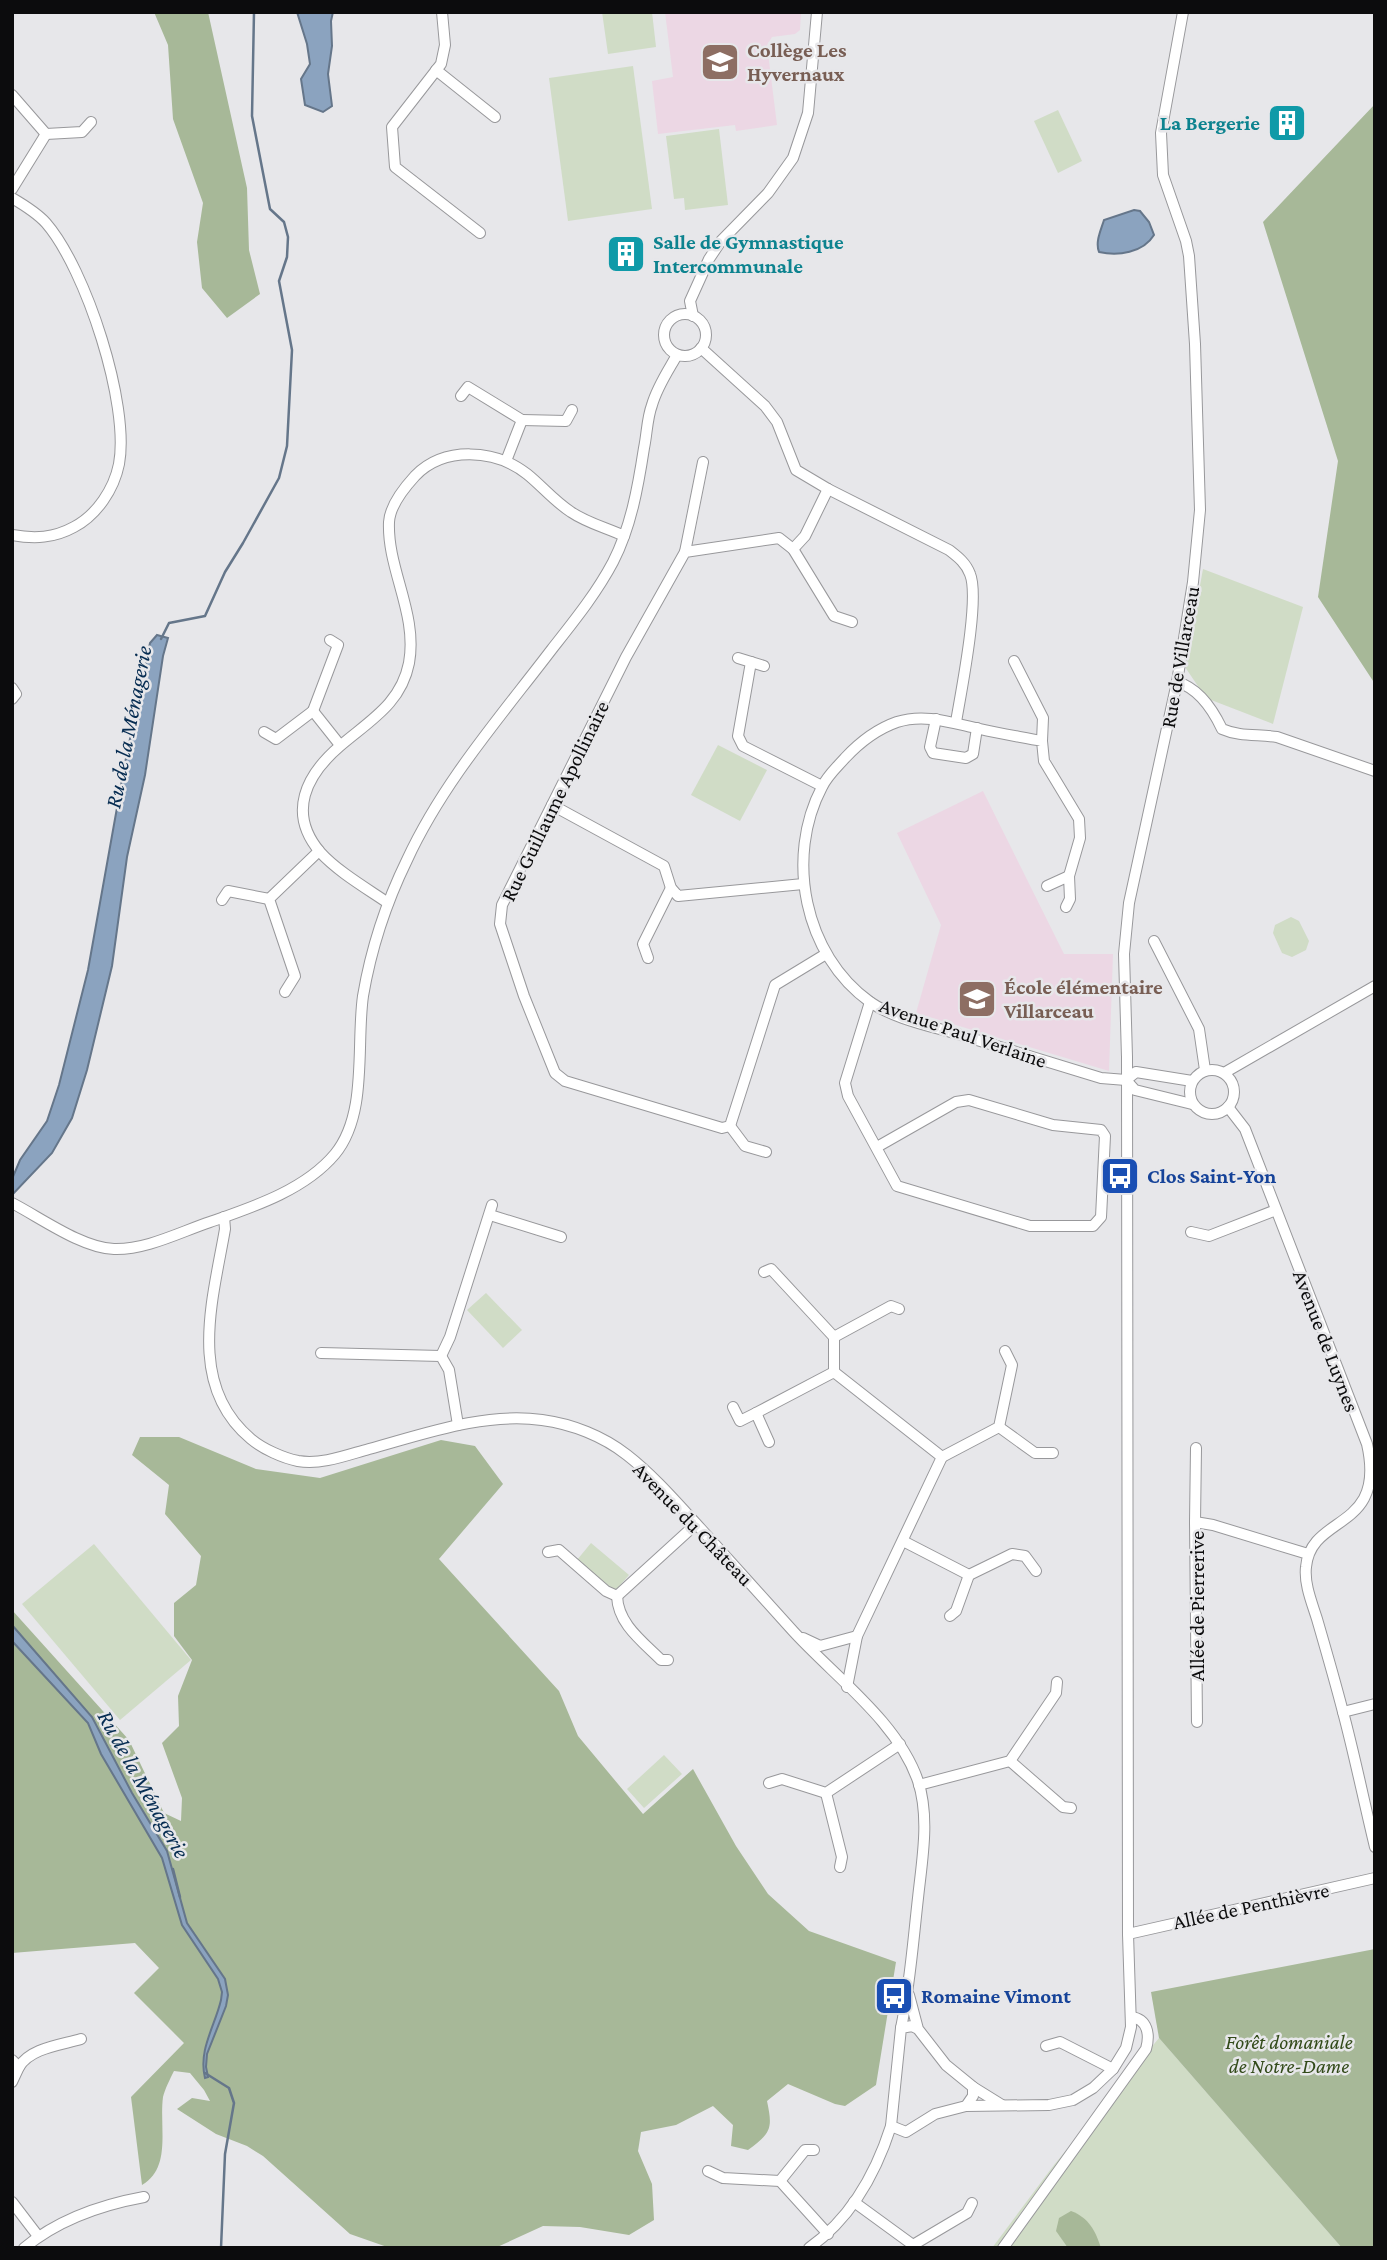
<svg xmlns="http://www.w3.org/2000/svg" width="1387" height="2260" font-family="'Crimson Pro',serif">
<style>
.education{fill:#ecd7e4}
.green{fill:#d0dcc6}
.forest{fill:#a7b898}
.water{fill:#8ba3bf;stroke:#65768a;stroke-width:2}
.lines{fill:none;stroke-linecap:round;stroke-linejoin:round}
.stream{stroke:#65768a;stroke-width:2.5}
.minor-casing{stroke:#98989b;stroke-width:12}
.minor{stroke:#fff;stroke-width:10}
.labels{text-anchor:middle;stroke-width:5;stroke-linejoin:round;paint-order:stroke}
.education-label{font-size:21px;font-weight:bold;fill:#785e54;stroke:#e7e7ea;text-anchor:start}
.culture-label{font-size:21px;font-weight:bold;fill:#0d838f;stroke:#e7e7ea;text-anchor:end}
.street-label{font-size:21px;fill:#0c0c0d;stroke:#e7e7ea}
.transit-label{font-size:21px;font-weight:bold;fill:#164399;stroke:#e7e7ea;text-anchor:start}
.park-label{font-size:21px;font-style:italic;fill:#324a19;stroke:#e7e7ea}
.water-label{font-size:23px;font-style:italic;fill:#072d52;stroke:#e7e7ea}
</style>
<rect width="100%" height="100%" fill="#e7e7ea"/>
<g class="education">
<polygon points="665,12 801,12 800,30 795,34 772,37 767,45 777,125 736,131 735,125 658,134 652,81 673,77"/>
<polygon points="983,791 1064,954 1113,954 1109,1071 916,1013 941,925 897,833"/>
</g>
<g class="green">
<polygon points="602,12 652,12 656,47 608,54"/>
<polygon points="633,66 652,209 568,221 549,78"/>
<polygon points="1058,110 1082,161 1058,173 1034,121"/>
<polygon points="719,129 728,205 685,210 684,198 674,199 666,136"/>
<polygon points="1203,569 1303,607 1273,724 1206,698 1185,667"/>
<polygon points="718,745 767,770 740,821 691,795"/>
<polygon points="1291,917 1299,921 1309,941 1306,950 1292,957 1282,953 1273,933 1275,925"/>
<polygon points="486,1293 522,1330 503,1348 467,1310"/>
<polygon points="591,1543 629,1575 615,1591 577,1560"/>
<polygon points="94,1544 191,1660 120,1720 22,1604"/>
<polygon points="664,1755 682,1774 644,1808 627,1789"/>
<polygon points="1159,2038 1342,2248 992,2248 1054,2165"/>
</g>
<g class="forest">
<polygon points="154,12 208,12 247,188 249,250 260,294 227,318 202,288 197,242 203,203 173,119 168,45"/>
<polygon points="1375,104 1375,684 1318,597 1338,461 1263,222"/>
<path d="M 140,1437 L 179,1437 L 256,1469 L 320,1478 L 441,1440 L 475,1446 L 503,1484 L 439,1559 L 559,1691 L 578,1736 L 643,1814 L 693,1769 L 736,1846 L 768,1894 L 809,1931 L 896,1962 L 876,2085 L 845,2106 L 835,2104 L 788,2084 L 767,2101 C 773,2129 771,2133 748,2150 L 731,2146 L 733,2125 L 713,2106 L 676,2125 L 641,2132 L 638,2151 L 652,2184 L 654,2220 L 629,2235 L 580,2227 L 543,2226 L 495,2248 L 390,2248 L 350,2234 L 263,2156 L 247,2146 L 216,2134 L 177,2109 L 192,2098 L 210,2101 L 204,2090 L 190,2073 L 174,2071 C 170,2079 165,2089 163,2097 C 159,2127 172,2168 142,2185 L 131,2097 L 184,2043 L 134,1993 L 159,1968 L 135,1943 L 12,1953 L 12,1610 L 129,1740 L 164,1813 L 181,1821 L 182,1798 L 162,1743 L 179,1726 L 178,1696 L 192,1660 L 174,1636 L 174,1603 L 196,1585 L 201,1556 L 165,1514 L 169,1485 L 132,1455 Z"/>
<polygon points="1375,1949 1375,2248 1342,2248 1159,2038 1151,1992"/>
<path d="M 1071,2211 C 1089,2218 1095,2230 1101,2248 L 1068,2248 L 1056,2231 L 1059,2218 Z"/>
</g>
<g class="water">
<polygon points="297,12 333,12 331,21 332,46 328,74 332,106 323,112 305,105 301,79 310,64 307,44"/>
<path d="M 1134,210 L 1140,211 L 1149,222 L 1154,235 C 1143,253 1118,256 1099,252 C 1095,242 1101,230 1104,220 Z"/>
<polygon points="157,635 168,638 163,656 145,775 127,857 112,966 87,1070 72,1118 52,1153 12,1195 12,1179 20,1160 47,1121 59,1085 88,970 125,763 150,643"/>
<path d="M 12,1625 L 92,1717 L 132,1793 L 167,1851 L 187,1923 L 225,1979 L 228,1995 L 226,2006 L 207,2054 L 206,2067 L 208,2077 L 205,2078 C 198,2050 215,2026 221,2000 L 222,1992 L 218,1979 L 182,1925 L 162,1858 L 101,1754 L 88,1723 L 12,1641 Z"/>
</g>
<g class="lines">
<g class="stream">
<polyline points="161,639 169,623 205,616 225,572 243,543 279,478 287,446 292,350 279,281 287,257 288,237 284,222 270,209 252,116 254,12"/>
<polyline points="173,1869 180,1897"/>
<polyline points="205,2073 229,2088 234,2103 225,2154 221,2248"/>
</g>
<g class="minor-casing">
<g id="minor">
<polyline points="442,12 445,45 441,64 392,127 395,167 480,233"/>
<polyline points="436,70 495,117"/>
<polyline points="12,95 46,134"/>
<polyline points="46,134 82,132 91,122"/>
<polyline points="12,189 46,134"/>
<path d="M 12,198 C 24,205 37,213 46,223 C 86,269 130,405 119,464 C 114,489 97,515 74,527 C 54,538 35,539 12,535"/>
<circle cx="685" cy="335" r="21"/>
<polyline points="693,316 690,301 709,259 721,241 768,193 793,158 808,113 817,12"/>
<path d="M 701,348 L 765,406 L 777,422 L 796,470 L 828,489 L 949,550 C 958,557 966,563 970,574 C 980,598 961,692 956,722"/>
<polyline points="461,396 468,387 522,420 506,461"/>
<polyline points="522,420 566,421 572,410"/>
<polyline points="793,549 805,536 828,489"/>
<polyline points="685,552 703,462"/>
<polyline points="738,658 764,666"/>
<polyline points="1014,661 1043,718 1042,741"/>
<polyline points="751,662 738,736 743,746 822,786"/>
<path d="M 1177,682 C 1198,688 1213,710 1222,729 C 1240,737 1258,734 1277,737 L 1375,771"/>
<polyline points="12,688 16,694 12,699"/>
<polyline points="313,711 338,645 330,640"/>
<polyline points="313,711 340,745"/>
<polyline points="936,719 930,747 933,753 966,758 973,754 977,728"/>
<polyline points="264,732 276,739 313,711"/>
<polyline points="552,805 664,866 671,888 678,896 803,884"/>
<path d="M 1069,876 L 1080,838 L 1079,819 L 1044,761 L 1042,741 C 1022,737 1001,734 980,729 C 952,723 925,713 897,722 C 877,729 859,743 845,758 C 837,767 827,776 822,787 C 785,857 804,955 870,1002 C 893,1018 926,1025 954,1033 C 1003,1048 1052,1063 1101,1078 L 1126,1080"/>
<polyline points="1047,886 1069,876 1070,899 1066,907"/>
<polyline points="222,900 228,891 269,899"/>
<path d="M 388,903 C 366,888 337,871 320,852 C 287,813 306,775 340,746 C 369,721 401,704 409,663 C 418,614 387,569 389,522 C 390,505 404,488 415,476 C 444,446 495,449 527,474 C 542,486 554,501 571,512 C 587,523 607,528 624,536"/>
<polyline points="1154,941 1199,1029 1205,1070"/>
<polyline points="826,954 775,985 730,1126 722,1128 565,1081 555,1073 524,996 500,924 502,905 626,657 685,552 779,538 793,549 834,616 852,622"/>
<polyline points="648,958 643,944 671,888"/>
<polyline points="285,992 295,976 269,899 319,851"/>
<polyline points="870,1002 845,1083 848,1096 897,1186 1030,1226 1093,1226 1101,1217 1105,1136 1101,1130 1053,1125 969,1100 956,1102 877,1147"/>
<circle cx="1212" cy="1092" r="22"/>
<polyline points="1224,1073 1375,986"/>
<polyline points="1126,1080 1135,1090 1192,1104"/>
<polyline points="1126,1080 1136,1072 1192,1081"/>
<path d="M 1228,1107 L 1245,1129 L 1367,1444 C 1387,1532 1311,1513 1306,1567 C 1304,1584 1312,1603 1317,1619 C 1326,1650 1335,1681 1343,1712 C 1355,1757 1364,1802 1375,1847"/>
<polyline points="730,1126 745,1146 766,1152"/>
<path d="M 12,1203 C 41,1218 82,1248 114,1249 C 146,1250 180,1232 210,1222 C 253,1207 305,1190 335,1154 C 368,1114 356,1045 363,996 C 371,949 386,903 407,860 C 443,782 501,716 552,649 C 574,621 596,594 613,562 C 631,527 638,487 644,448 C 647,434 647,418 652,405 C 657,387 668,371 677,355"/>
<polyline points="490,1215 561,1237"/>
<path d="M 224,1217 L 225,1229 C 213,1299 186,1385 251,1439 C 263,1449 283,1458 298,1461 C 322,1465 347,1455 369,1449 C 424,1434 484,1412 542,1420 C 572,1424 603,1436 627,1455 C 654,1476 677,1503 701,1529 C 732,1563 762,1597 793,1631 C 835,1677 898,1722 918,1781 C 930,1818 922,1860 918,1898 C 913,1942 910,1985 901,2028"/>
<polyline points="1191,1232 1209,1236 1276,1210"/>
<polyline points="764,1272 771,1269 834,1337"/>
<polyline points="834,1337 891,1306 899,1309"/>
<polyline points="834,1337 834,1372"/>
<polyline points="321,1353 441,1356 449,1370 458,1425"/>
<polyline points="441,1356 450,1337 492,1205"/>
<polyline points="733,1407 740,1421 756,1413 769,1442"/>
<polyline points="756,1413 834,1372 942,1457 857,1636 847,1687"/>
<polyline points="999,1427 1035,1453 1053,1453"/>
<polyline points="942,1457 999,1427 1012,1365 1005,1351"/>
<polyline points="1195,1522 1196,1448"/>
<polyline points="903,1541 969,1575 1012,1554 1025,1556 1036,1571"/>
<polyline points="548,1552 559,1550 606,1591 617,1596 696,1524"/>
<path d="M 617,1596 C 618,1624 642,1641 661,1660 L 668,1660"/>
<polyline points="950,1616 956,1611 969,1575"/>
<polyline points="803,1638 820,1646 857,1636"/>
<polyline points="1343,1712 1375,1704"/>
<polyline points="1197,1722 1195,1522 1213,1525 1308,1554"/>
<polyline points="1010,1761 1063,1807 1071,1808"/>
<polyline points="769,1783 782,1779 826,1793 900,1744"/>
<polyline points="919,1785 1010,1761 1056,1693 1057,1682"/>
<polyline points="826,1793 842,1857 840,1867"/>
<polyline points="1128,1934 1375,1878"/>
<polyline points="909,1995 918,2029 946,2065 973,2087 973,2096 966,2106 935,2114 906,2132 891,2126 901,2028 912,2026 918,2029"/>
<polyline points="1046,2046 1060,2042 1113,2069"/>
<polyline points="12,2060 19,2067 12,2082"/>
<path d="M 19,2067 C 30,2048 61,2045 81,2039"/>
<polyline points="973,2087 1002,2105"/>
<polyline points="966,2106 1049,2105 1073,2100 1093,2088 1113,2069 1126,2048 1131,2027 1128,1934 1127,1057 1124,954 1129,903 1177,682 1193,582 1200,510 1195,344 1189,256 1186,241 1163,175 1161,133 1183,12"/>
<polyline points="708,2171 723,2178 780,2181 828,2234"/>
<polyline points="780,2181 805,2150 814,2150"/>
<polyline points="12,2202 38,2236"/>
<polyline points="854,2202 913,2245 911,2248"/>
<polyline points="913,2245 967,2213 972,2203"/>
<path d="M 24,2248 C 59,2219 100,2205 144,2197"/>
<path d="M 809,2248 C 850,2219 876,2173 891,2126"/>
<path d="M 1003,2248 L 1146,2049 C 1150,2035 1148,2019 1131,2017"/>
</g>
</g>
<use href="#minor" class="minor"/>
</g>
<defs>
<g id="school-square" transform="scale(2.0125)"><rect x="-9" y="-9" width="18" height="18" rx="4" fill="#8d6e63" stroke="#e7e7ea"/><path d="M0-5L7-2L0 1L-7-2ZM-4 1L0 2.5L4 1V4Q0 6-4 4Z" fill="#fff"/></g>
<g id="building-square" transform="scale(2.0125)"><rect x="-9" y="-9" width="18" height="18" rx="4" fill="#0f9aa8" stroke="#e7e7ea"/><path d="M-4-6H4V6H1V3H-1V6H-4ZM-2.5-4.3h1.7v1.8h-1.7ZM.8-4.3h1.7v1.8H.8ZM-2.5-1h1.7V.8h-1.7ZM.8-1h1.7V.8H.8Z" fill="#fff"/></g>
<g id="bus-square" transform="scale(2.0125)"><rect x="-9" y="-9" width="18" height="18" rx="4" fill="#1a4fb4" stroke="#e7e7ea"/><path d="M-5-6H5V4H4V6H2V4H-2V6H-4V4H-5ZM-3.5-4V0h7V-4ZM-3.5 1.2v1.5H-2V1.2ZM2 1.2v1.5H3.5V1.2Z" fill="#fff"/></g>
</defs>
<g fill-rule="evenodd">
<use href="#school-square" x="720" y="62"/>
<use href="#building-square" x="1287" y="123"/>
<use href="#building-square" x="626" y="254"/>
<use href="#school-square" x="977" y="999"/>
<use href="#bus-square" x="1120" y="1176"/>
<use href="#bus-square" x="894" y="1996"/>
</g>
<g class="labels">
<g class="education-label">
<text x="747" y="57">Collège Les<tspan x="747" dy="24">Hyvernaux</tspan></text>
<text x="1004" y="994">École élémentaire<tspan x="1004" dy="24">Villarceau</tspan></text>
</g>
<g class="culture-label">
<text x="1260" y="130">La Bergerie</text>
<text x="653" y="249" text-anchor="start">Salle de Gymnastique<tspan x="653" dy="24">Intercommunale</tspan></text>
</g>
<g class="street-label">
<text transform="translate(1180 657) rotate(-80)" y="7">Rue de Villarceau</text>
<text transform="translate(555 801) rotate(-64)" y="7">Rue Guillaume Apollinaire</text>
<text transform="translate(963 1033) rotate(19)" y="7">Avenue Paul Verlaine</text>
<text transform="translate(1326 1341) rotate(69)" y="7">Avenue de Luynes</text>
<text transform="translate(693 1524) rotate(46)" y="7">Avenue du Château</text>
<text transform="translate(1197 1606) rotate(-90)" y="7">Allée de Pierrerive</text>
<text transform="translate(1251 1906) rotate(-12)" y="7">Allée de Penthièvre</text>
</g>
<g class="transit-label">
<text x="1147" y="1183">Clos Saint-Yon</text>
<text x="921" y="2003">Romaine Vimont</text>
</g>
<g class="park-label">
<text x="1289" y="2049">Forêt domaniale<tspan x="1289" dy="24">de Notre-Dame</tspan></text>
</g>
<g class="water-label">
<text transform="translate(128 727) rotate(-79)" y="8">Ru de la Ménagerie</text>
<text transform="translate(144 1784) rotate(61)" y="8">Ru de la Ménagerie</text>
</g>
</g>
<rect width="1387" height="2260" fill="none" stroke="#0c0c0d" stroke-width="28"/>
</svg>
